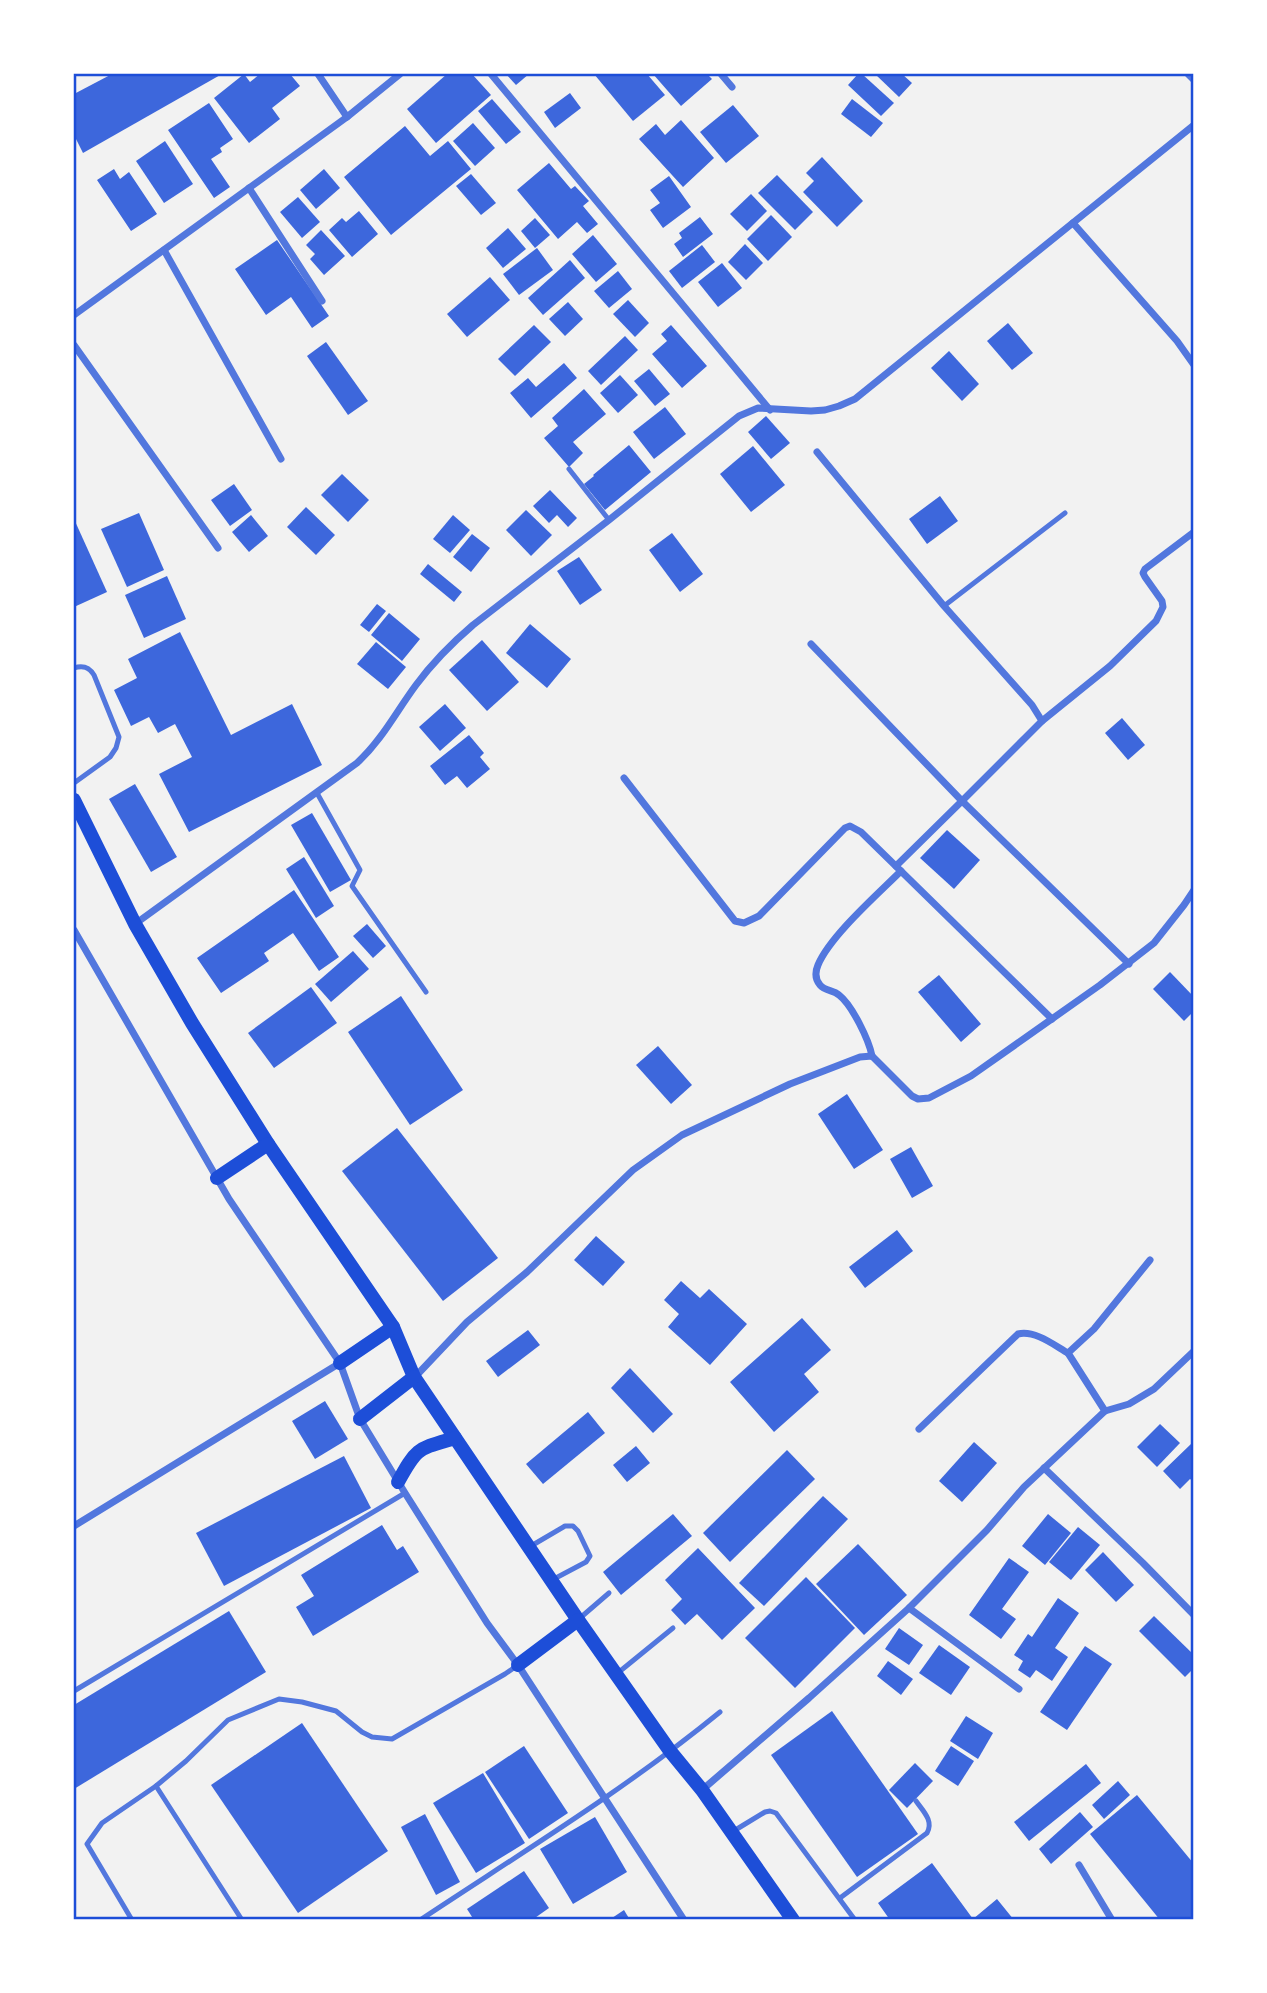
<svg xmlns="http://www.w3.org/2000/svg" width="1267" height="1993" font-family="'Open Sans',sans-serif">
<style>
.building{fill:#3d67dc}
.lines{fill:none;stroke-linecap:round;stroke-linejoin:round}
.service{stroke:#5277de;stroke-width:5}
.minor{stroke:#5277de;stroke-width:7}
.secondary{stroke:#1d4ed8;stroke-width:14}
.neatline{fill:none;stroke:#1d4ed8;stroke-width:2.5}
</style>
<rect width="100%" height="100%" fill="#f2f2f2"/>
<g class="building">
<polygon points="112,74 222,74 83,153 74,135 74,94"/>
<polygon points="244,74 250,82 260,74 290,74 300,86 272,108 280,119 249,143 214,98"/>
<polygon points="447,74 472,74 491,95 436,143 407,109"/>
<polygon points="506,74 529,74 516,85"/>
<polygon points="594,74 647,74 665,95 633,121"/>
<polygon points="653,74 707,74 712,79 681,106"/>
<polygon points="858,74 862,74 894,103 881,116 848,85"/>
<polygon points="875,74 902,74 912,83 899,97"/>
<polygon points="570,93 581,108 555,128 544,112"/>
<polygon points="492,99 521,132 506,144 478,111"/>
<polygon points="852,99 883,123 871,137 841,114"/>
<polygon points="209,103 233,139 220,148 222,152 211,159 230,187 214,198 168,130"/>
<polygon points="733,105 759,136 726,163 700,132"/>
<polygon points="681,120 714,158 683,187 639,139 656,124 665,135"/>
<polygon points="473,123 495,148 475,166 453,141"/>
<polygon points="405,126 430,156 448,141 471,169 391,235 344,177"/>
<polygon points="165,141 193,184 164,203 136,161"/>
<polygon points="822,157 863,201 837,227 803,192 814,181 806,173"/>
<polygon points="549,163 571,189 575,186 589,201 583,206 598,224 587,233 577,222 558,239 517,190"/>
<polygon points="114,169 120,179 129,172 157,214 131,231 97,180"/>
<polygon points="324,169 340,188 316,209 300,190"/>
<polygon points="471,174 496,203 481,215 456,186"/>
<polygon points="777,175 813,212 795,230 758,193"/>
<polygon points="669,176 691,207 663,228 650,210 660,203 650,190"/>
<polygon points="751,194 767,211 747,231 730,214"/>
<polygon points="298,197 320,222 302,238 280,212"/>
<polygon points="359,211 378,234 352,257 329,230 342,218 346,222"/>
<polygon points="771,215 792,237 768,261 747,239"/>
<polygon points="700,217 713,234 683,257 674,244 682,238 679,233"/>
<polygon points="535,218 550,235 535,248 521,231"/>
<polygon points="508,228 526,249 503,268 486,248"/>
<polygon points="321,230 345,256 324,275 310,259 315,254 306,245"/>
<polygon points="593,235 617,264 596,282 572,254"/>
<polygon points="277,240 329,316 312,328 291,297 266,315 235,269"/>
<polygon points="745,244 763,263 746,280 728,262"/>
<polygon points="702,245 715,262 682,288 669,271"/>
<polygon points="537,248 553,270 519,295 503,274"/>
<polygon points="570,260 585,278 543,315 528,298"/>
<polygon points="722,263 742,288 718,307 698,282"/>
<polygon points="618,271 632,289 609,308 594,291"/>
<polygon points="490,277 510,300 467,337 447,314"/>
<polygon points="628,300 649,323 635,337 613,314"/>
<polygon points="568,302 583,319 565,336 549,319"/>
<polygon points="1008,323 1033,353 1012,370 987,341"/>
<polygon points="534,325 551,342 515,376 498,359"/>
<polygon points="671,325 707,366 682,388 652,354 667,341 661,334"/>
<polygon points="625,336 638,350 601,385 588,371"/>
<polygon points="326,342 368,401 348,415 307,356"/>
<polygon points="949,351 979,384 962,401 931,368"/>
<polygon points="564,363 577,378 531,418 510,393 528,378 536,387"/>
<polygon points="649,369 670,394 655,406 634,381"/>
<polygon points="620,375 638,395 618,413 600,393"/>
<polygon points="584,389 606,414 573,442 583,453 569,467 544,438 558,426 552,418"/>
<polygon points="665,407 686,434 654,459 633,432"/>
<polygon points="766,416 790,443 771,459 748,432"/>
<polygon points="629,445 651,472 605,510 584,484 594,476 593,475"/>
<polygon points="753,446 785,485 751,512 720,474"/>
<polygon points="342,474 369,500 348,522 321,495"/>
<polygon points="234,484 252,510 230,526 211,500"/>
<polygon points="550,490 577,518 568,527 557,515 549,523 533,506"/>
<polygon points="940,496 958,521 927,544 909,519"/>
<polygon points="306,507 335,535 316,555 287,527"/>
<polygon points="526,510 552,535 531,556 506,530"/>
<polygon points="139,513 164,570 127,587 101,529"/>
<polygon points="251,515 268,536 249,552 232,532"/>
<polygon points="453,515 470,530 450,553 433,539"/>
<polygon points="74,519 107,592 74,607"/>
<polygon points="672,533 703,574 680,592 649,550"/>
<polygon points="472,534 490,548 471,572 453,557"/>
<polygon points="579,557 602,590 580,605 557,571"/>
<polygon points="428,564 462,592 454,602 420,574"/>
<polygon points="167,576 186,619 144,638 125,595"/>
<polygon points="377,604 386,611 369,632 360,625"/>
<polygon points="389,613 420,639 402,661 371,635"/>
<polygon points="530,624 571,659 547,688 506,653"/>
<polygon points="180,632 231,735 292,704 322,765 189,832 159,774 192,757 175,724 158,733 149,717 131,726 114,690 137,678 128,659"/>
<polygon points="482,640 519,682 487,711 449,670"/>
<polygon points="376,642 406,667 388,689 357,664"/>
<polygon points="445,704 466,728 440,751 419,727"/>
<polygon points="1122,718 1145,745 1128,760 1105,733"/>
<polygon points="469,735 484,753 480,757 490,769 467,788 457,776 445,785 430,766"/>
<polygon points="135,784 177,857 151,872 109,799"/>
<polygon points="312,813 351,880 330,892 291,825"/>
<polygon points="947,830 980,860 954,889 920,858"/>
<polygon points="304,857 334,906 316,918 286,869"/>
<polygon points="294,890 339,957 319,971 293,933 264,953 269,961 221,993 197,958"/>
<polygon points="367,924 386,946 373,958 353,936"/>
<polygon points="353,951 369,969 331,1002 315,984"/>
<polygon points="1170,972 1194,997 1194,1011 1184,1021 1153,989"/>
<polygon points="939,975 981,1024 961,1042 918,992"/>
<polygon points="311,987 337,1023 274,1068 248,1033"/>
<polygon points="401,996 463,1090 410,1125 348,1032"/>
<polygon points="658,1046 692,1085 671,1104 636,1065"/>
<polygon points="847,1094 883,1150 854,1169 818,1114"/>
<polygon points="397,1128 498,1258 443,1301 342,1171"/>
<polygon points="911,1147 933,1186 912,1198 890,1159"/>
<polygon points="897,1230 913,1251 865,1288 849,1267"/>
<polygon points="596,1236 625,1262 603,1286 574,1260"/>
<polygon points="681,1281 700,1298 709,1289 747,1324 710,1365 668,1327 679,1314 664,1300"/>
<polygon points="802,1318 831,1350 804,1374 819,1392 774,1432 730,1382"/>
<polygon points="528,1330 540,1345 498,1377 486,1361"/>
<polygon points="630,1368 673,1414 653,1433 611,1388"/>
<polygon points="325,1401 348,1439 315,1459 292,1421"/>
<polygon points="588,1412 605,1433 543,1484 526,1464"/>
<polygon points="1160,1424 1180,1443 1157,1467 1137,1447"/>
<polygon points="974,1442 997,1463 962,1502 939,1481"/>
<polygon points="1191,1444 1194,1447 1194,1482 1190,1479 1180,1489 1163,1471"/>
<polygon points="636,1446 650,1463 627,1482 613,1465"/>
<polygon points="787,1450 815,1479 730,1562 703,1533"/>
<polygon points="344,1456 371,1508 224,1586 196,1533"/>
<polygon points="823,1496 848,1519 764,1606 739,1583"/>
<polygon points="673,1514 692,1536 621,1595 603,1572"/>
<polygon points="1048,1514 1071,1533 1045,1565 1022,1546"/>
<polygon points="382,1525 397,1550 403,1546 419,1572 313,1636 296,1607 314,1596 301,1575"/>
<polygon points="1078,1527 1100,1545 1071,1580 1049,1562"/>
<polygon points="858,1544 907,1595 864,1635 816,1584"/>
<polygon points="698,1548 755,1608 722,1640 697,1614 685,1625 671,1610 682,1599 665,1580"/>
<polygon points="1103,1552 1134,1585 1116,1602 1085,1570"/>
<polygon points="1009,1558 1029,1572 1002,1609 1016,1619 1001,1639 969,1615"/>
<polygon points="806,1577 855,1628 795,1688 745,1638"/>
<polygon points="1058,1598 1079,1613 1055,1648 1068,1657 1052,1681 1036,1670 1030,1678 1018,1670 1023,1661 1014,1655 1028,1634 1032,1637"/>
<polygon points="229,1611 266,1672 74,1789 74,1705"/>
<polygon points="1154,1616 1194,1655 1194,1668 1185,1677 1139,1631"/>
<polygon points="899,1628 923,1645 909,1665 885,1649"/>
<polygon points="939,1645 970,1667 951,1695 919,1673"/>
<polygon points="1085,1646 1112,1664 1067,1730 1040,1712"/>
<polygon points="888,1661 913,1679 901,1695 877,1676"/>
<polygon points="832,1711 918,1834 857,1877 771,1755"/>
<polygon points="966,1716 993,1733 978,1759 950,1741"/>
<polygon points="302,1723 388,1851 298,1913 211,1785"/>
<polygon points="524,1746 568,1813 529,1839 485,1772"/>
<polygon points="951,1746 974,1761 958,1786 935,1771"/>
<polygon points="915,1763 933,1781 907,1808 889,1790"/>
<polygon points="1086,1764 1101,1783 1029,1841 1014,1822"/>
<polygon points="483,1773 525,1843 476,1873 433,1803"/>
<polygon points="1118,1781 1130,1795 1104,1819 1092,1805"/>
<polygon points="1137,1795 1194,1864 1194,1920 1160,1920 1090,1834"/>
<polygon points="1080,1812 1093,1827 1051,1864 1039,1849"/>
<polygon points="425,1814 460,1882 436,1895 401,1827"/>
<polygon points="595,1817 627,1872 573,1904 540,1849"/>
<polygon points="932,1863 973,1919 997,1899 1014,1920 890,1920 878,1903"/>
<polygon points="524,1871 549,1908 532,1920 474,1920 467,1909"/>
<polygon points="624,1910 630,1920 609,1920"/>
</g>
<g class="lines">
<g class="service">
<polyline points="569,469 609,520"/>
<polyline points="944,606 1065,513"/>
<path d="M 74,668 C 83,665 89,667 94,675 L 119,737 L 116,748 L 110,757 L 74,783"/>
<polyline points="317,793 360,870 352,886 426,992"/>
<polyline points="531,1546 565,1526 573,1526 578,1531 590,1556 586,1562 552,1580"/>
<polyline points="580,1618 609,1593"/>
<polyline points="619,1672 673,1628"/>
<polyline points="74,1691 405,1493"/>
<polyline points="156,1786 242,1920"/>
<polyline points="732,1832 765,1812 770,1811 776,1813 855,1920"/>
<path d="M 840,1898 L 927,1833 C 934,1821 923,1811 916,1801"/>
<polyline points="132,1920 87,1844 102,1823 156,1786 186,1761 228,1720 279,1699 302,1702 336,1711 362,1732 372,1737 392,1739 505,1674 518,1665"/>
<path d="M 420,1920 C 521,1853 626,1789 720,1712"/>
</g>
<g class="minor">
<polyline points="318,74 347,117"/>
<polyline points="491,74 770,410"/>
<polyline points="721,74 732,87"/>
<polyline points="1188,74 1194,80"/>
<polyline points="249,188 322,301"/>
<polyline points="1073,223 1177,341 1194,365"/>
<polyline points="164,250 281,459"/>
<polyline points="74,315 347,117 400,74"/>
<polyline points="74,345 218,548"/>
<polyline points="811,644 962,801 1042,721 1032,705 944,606 817,452"/>
<polyline points="1042,721 1110,666 1156,621 1163,607 1162,601 1145,577 1143,573 1145,569 1194,532"/>
<polyline points="624,778 735,921 744,923 759,916 845,828 850,826 861,832 1052,1019"/>
<polyline points="896,866 962,801 1129,964"/>
<path d="M 135,924 L 357,763 C 382,740 396,712 416,685 C 433,662 452,643 473,625 L 609,520 L 739,416 L 758,408 L 811,411 L 825,410 L 839,406 L 855,399 L 1194,125"/>
<polyline points="74,930 229,1199 340,1363 360,1419 405,1493 487,1623 518,1665 684,1920"/>
<path d="M 872,1056 C 869,1040 852,1005 839,995 C 833,990 825,991 820,985 C 815,979 815,972 818,965 C 830,936 878,894 901,871"/>
<polyline points="415,1377 467,1322 527,1272 633,1170 682,1135 790,1084 860,1057 872,1056 912,1096 918,1099 929,1098 971,1076 1100,985 1154,943 1184,905 1194,890"/>
<polyline points="1105,1411 1068,1353 1094,1329 1150,1260"/>
<path d="M 919,1429 L 1018,1334 C 1035,1330 1054,1345 1068,1353"/>
<polyline points="1044,1468 1143,1563 1194,1615"/>
<polyline points="74,1526 340,1363"/>
<polyline points="909,1608 1019,1689"/>
<polyline points="702,1790 809,1698 909,1608 987,1530 1024,1487 1105,1411 1129,1404 1154,1389 1194,1351"/>
<polyline points="1079,1865 1112,1920"/>
</g>
<g class="secondary">
<polyline points="74,800 135,924 192,1023 268,1144 393,1327 414,1377 578,1620 670,1751 702,1790 793,1920"/>
<polyline points="217,1178 268,1144"/>
<polyline points="340,1363 393,1327"/>
<polyline points="360,1419 414,1377"/>
<path d="M 398,1482 C 417,1447 418,1449 455,1438"/>
<polyline points="518,1665 578,1620"/>
</g>
</g>
<rect width="1267" height="1993" fill="none" stroke="#ffffff" stroke-width="150"/>
<rect x="75" y="75" width="1117" height="1843" class="neatline"/>
</svg>
